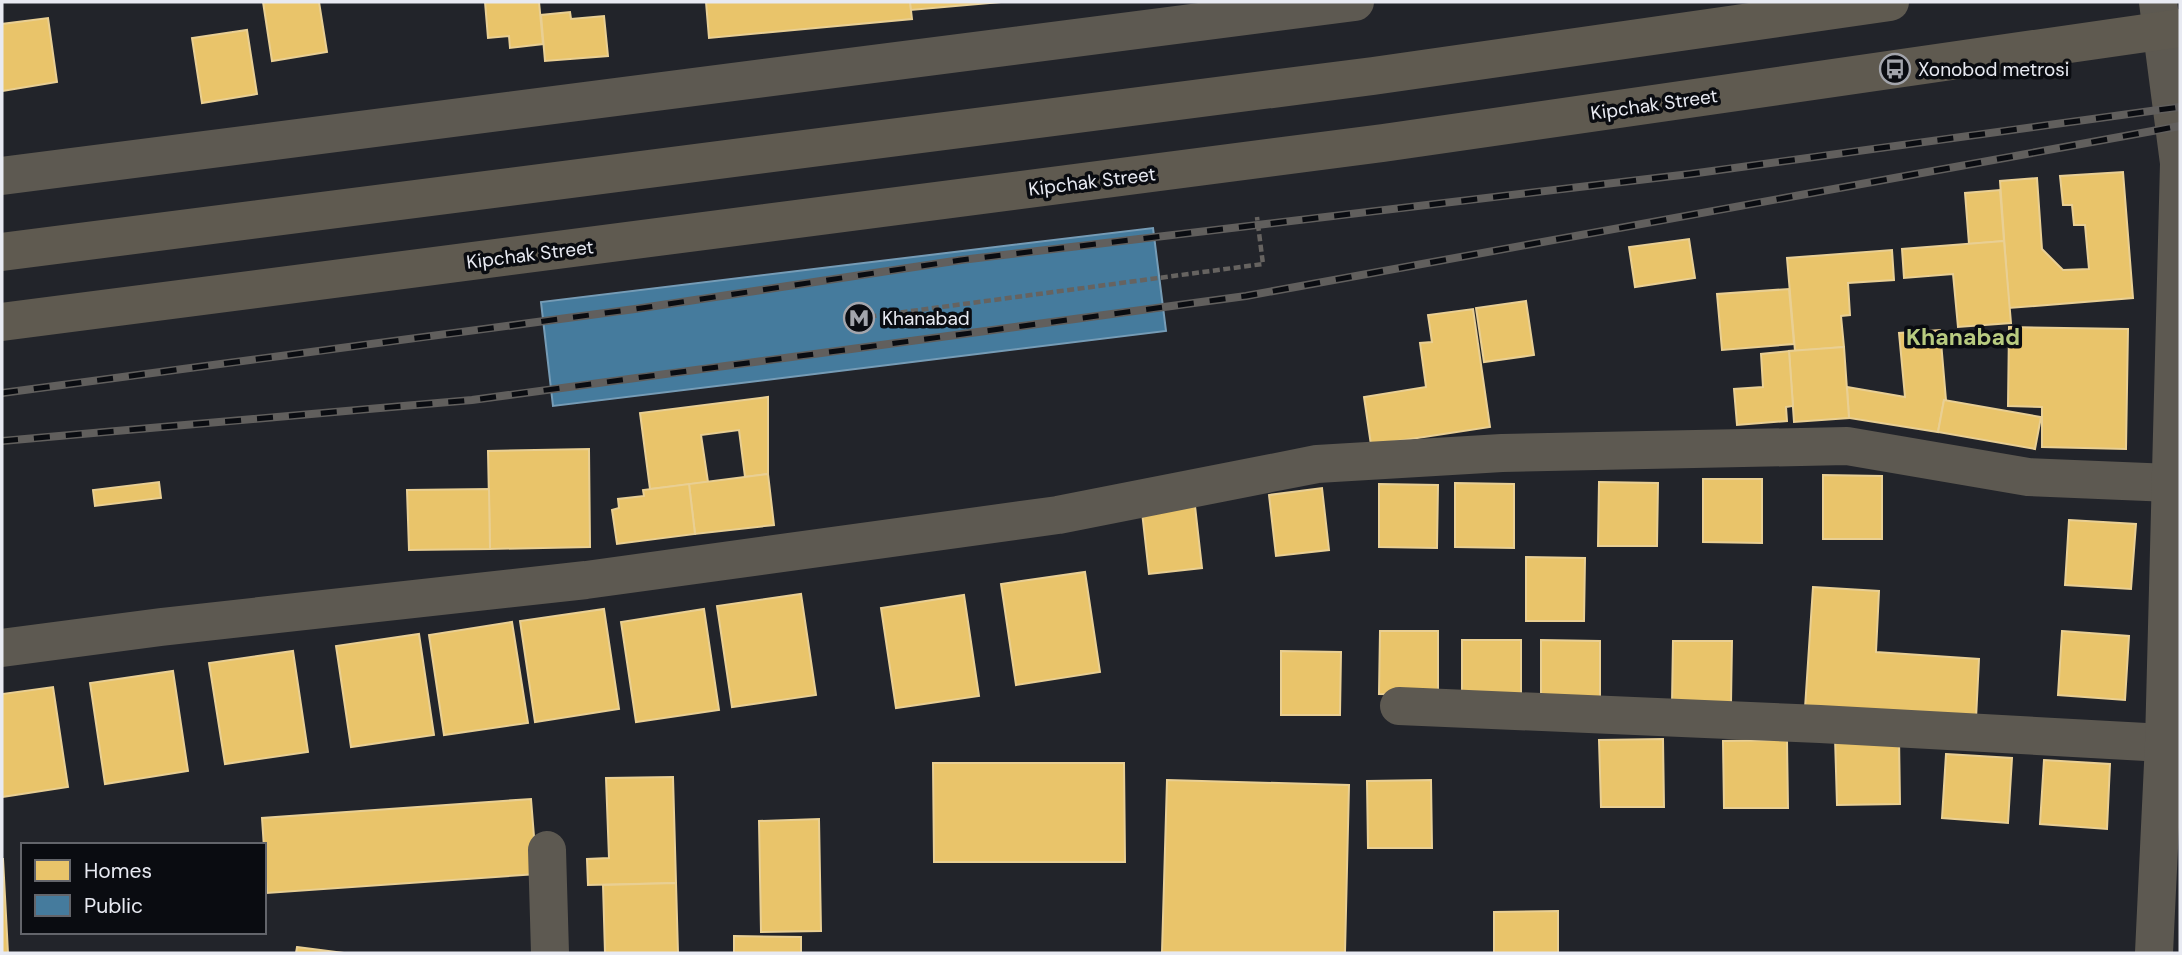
<svg xmlns="http://www.w3.org/2000/svg" width="2182" height="955" font-family="'DM Sans',sans-serif">
<style>
.homes{fill:#e9c46a;stroke:#e9cf93;stroke-width:2}
.public{fill:#457b9d;stroke:#769cb6;stroke-width:2}
.lines{fill:none;stroke-linecap:round;stroke-linejoin:round}
.path{stroke:#666360;stroke-width:4.5;stroke-dasharray:7 3.5;stroke-linecap:butt}
.minor{stroke:#5d5951;stroke-width:38}
.major{stroke:#5f5a50;stroke-width:38}
.rail-casing{stroke:#615f5d;stroke-width:8}
.rail{stroke:#0a0c11;stroke-width:5;stroke-dasharray:16;stroke-linecap:butt}
.labels{text-anchor:middle;stroke-width:7;stroke-linejoin:round;paint-order:stroke}
.poi-label{font-size:19px;fill:#e8eaf2;stroke:#0a0c11;text-anchor:start}
.street-label{font-size:19px;fill:#e8eaf2;stroke:#0a0c11}
.quarter-label{font-size:23px;font-weight:bold;fill:#b8cb80;stroke:#0a0c11}
</style>
<rect width="100%" height="100%" fill="#22242a"/>
<g class="homes">
<polygon points="263,2 319,2 327,52 272,61"/>
<polygon points="485,2 539,2 543,44 510,48 509,36 488,38"/>
<polygon points="706,2 910,2 912,19 709,38"/>
<polygon points="910,2 1001,2 911,10"/>
<polygon points="570,12 571,19 604,16 608,56 545,61 541,15"/>
<polygon points="48,18 57,82 2,91 2,24"/>
<polygon points="247,30 257,94 202,103 192,38"/>
<polygon points="2123,172 2133,298 2009,308 2000,181 2037,178 2042,249 2063,270 2089,269 2085,225 2074,225 2072,205 2063,205 2060,176"/>
<polygon points="2000,190 2004,241 1969,244 1965,193"/>
<polygon points="1689,239 1695,278 1635,287 1629,247"/>
<polygon points="2004,241 2011,323 1958,327 1953,274 1904,278 1902,249"/>
<polygon points="1892,250 1894,280 1848,283 1850,315 1841,316 1844,347 1795,351 1787,258"/>
<polygon points="1789,289 1794,344 1722,350 1717,294"/>
<polygon points="1526,301 1534,355 1484,362 1476,308"/>
<polygon points="1473,309 1490,427 1371,445 1364,397 1426,387 1420,343 1432,342 1428,315"/>
<polygon points="2009,327 2128,329 2126,449 2042,447 2042,407 2008,406"/>
<polygon points="1940,330 1946,400 1944,400 1938,432 1849,418 1847,387 1905,397 1899,333"/>
<polygon points="1844,347 1849,418 1794,422 1789,351"/>
<polygon points="1789,351 1793,406 1786,407 1787,421 1737,425 1734,389 1763,387 1761,354"/>
<polygon points="768,397 768,474 745,477 739,430 701,435 708,482 650,489 640,413"/>
<polygon points="1944,400 2041,417 2035,449 1938,432"/>
<polygon points="589,449 590,547 490,549 488,451"/>
<polygon points="768,474 774,525 695,534 689,484"/>
<polygon points="1823,475 1882,476 1882,539 1823,539"/>
<polygon points="1703,479 1762,479 1762,543 1703,542"/>
<polygon points="159,482 161,498 95,506 93,490"/>
<polygon points="1599,482 1658,483 1657,546 1598,546"/>
<polygon points="1455,483 1514,484 1514,548 1455,547"/>
<polygon points="689,484 695,534 617,544 612,510 619,508 618,499 644,496 643,490"/>
<polygon points="1379,484 1438,485 1437,548 1379,547"/>
<polygon points="1322,488 1329,550 1276,556 1269,495"/>
<polygon points="489,489 490,549 409,550 407,490"/>
<polygon points="1195,506 1202,568 1149,574 1142,512"/>
<polygon points="2069,520 2136,524 2131,589 2065,585"/>
<polygon points="1526,557 1585,558 1584,621 1526,621"/>
<polygon points="1085,572 1100,672 1016,685 1001,584"/>
<polygon points="1813,587 1879,591 1876,652 1979,659 1976,719 1805,708"/>
<polygon points="801,594 816,695 732,707 717,606"/>
<polygon points="964,595 979,696 896,708 881,608"/>
<polygon points="604,609 619,709 535,722 520,621"/>
<polygon points="704,609 719,710 636,722 621,622"/>
<polygon points="512,622 528,723 444,735 429,635"/>
<polygon points="1380,631 1438,631 1438,695 1379,694"/>
<polygon points="2062,631 2129,636 2125,700 2058,695"/>
<polygon points="419,634 434,735 351,747 336,646"/>
<polygon points="1462,640 1521,640 1521,704 1462,703"/>
<polygon points="1541,640 1600,641 1600,705 1541,704"/>
<polygon points="1673,641 1732,641 1731,704 1672,704"/>
<polygon points="293,651 308,752 225,764 209,663"/>
<polygon points="1281,651 1341,652 1340,715 1281,715"/>
<polygon points="173,671 188,771 105,784 90,683"/>
<polygon points="53,687 68,787 2,797 2,694"/>
<polygon points="1835,737 1899,737 1900,804 1837,805"/>
<polygon points="1663,739 1664,807 1601,807 1599,740"/>
<polygon points="1787,740 1788,808 1724,808 1723,741"/>
<polygon points="1946,754 2012,758 2008,823 1942,818"/>
<polygon points="2044,760 2110,764 2107,829 2040,824"/>
<polygon points="933,763 1124,763 1125,862 934,862"/>
<polygon points="673,777 676,883 588,885 587,859 609,858 606,778"/>
<polygon points="1167,780 1349,785 1345,953 1162,952"/>
<polygon points="1431,780 1432,848 1368,848 1367,781"/>
<polygon points="531,799 537,874 267,893 262,818"/>
<polygon points="819,819 821,931 761,932 759,821"/>
<polygon points="2,859 3,859 8,953 2,953"/>
<polygon points="676,883 678,953 605,953 603,885"/>
<polygon points="1558,911 1558,953 1494,953 1494,912"/>
<polygon points="734,936 801,937 801,953 734,953"/>
<polygon points="297,947 344,953 296,953"/>
</g>
<polygon class="public" points="1153,228 1166,331 553,406 541,302"/>
<g class="lines">
<polyline class="path" points="859,318 1263,264 1257,217"/>
<g class="minor">
<polyline points="2,176 1355,2"/>
<polyline points="2,648 161,627 586,580 1058,515 1317,464 1502,453 1847,446 2028,477 2171,483"/>
<polyline points="1399,706 1820,724 2164,743"/>
<polyline points="547,850 550,953"/>
<polyline points="2154,953 2164,743 2179,163 2158,2"/>
</g>
<g class="major">
<polyline points="2,252 1373,76 1890,2"/>
<polyline points="2,322 1383,143 2180,28"/>
</g>
<g class="rail-casing">
<g id="rail">
<polyline points="2,393 635,309 961,260 1690,174 2180,107"/>
<polyline points="2,441 472,400 1246,296 2180,126"/>
</g>
</g>
<use href="#rail" class="rail"/>
</g>
<defs>
<g id="bus-ring" transform="scale(1.575)"><circle r="9.5" fill="#0a0c11" stroke="#a3a5ac" stroke-width="1.5"/><path d="M-5-6H5V4H4V6H2V4H-2V6H-4V4H-5ZM-3.5-4V0h7V-4ZM-3.5 1.2v1.5H-2V1.2ZM2 1.2v1.5H3.5V1.2Z" fill="#a3a5ac"/></g>
<g id="metro-ring" transform="scale(1.575)"><circle r="9.5" fill="#0a0c11" stroke="#a3a5ac" stroke-width="1.5"/><path d="M-5.5 5V-5H-3L0 0L3-5H5.5V5H3V-.5L0 4L-3-.5V5Z" fill="#a3a5ac"/></g>
</defs>
<g fill-rule="evenodd">
<use href="#bus-ring" x="1895" y="69"/>
<use href="#metro-ring" x="859" y="318"/>
</g>
<g class="labels">
<g class="poi-label">
<text x="1918" y="76">Xonobod metrosi</text>
<text x="882" y="325">Khanabad</text>
</g>
<g class="street-label">
<text transform="translate(1654 104) rotate(-8)" y="7">Kipchak Street</text>
<text transform="translate(1092 181) rotate(-7)" y="7">Kipchak Street</text>
<text transform="translate(530 254) rotate(-7)" y="7">Kipchak Street</text>
</g>
<g class="quarter-label">
<text x="1963" y="345">Khanabad</text>
</g>
</g>
<rect width="2182" height="955" fill="none" stroke="#e8eaf2" stroke-width="7"/>
<rect x="21" y="843" width="245" height="91" fill="#0a0c11" stroke="#63656b" stroke-width="2"/>
<rect x="35" y="860" width="35" height="21" fill="#e9c46a" stroke="#63656b" stroke-width="2"/>
<text x="84" y="878" font-size="21" fill="#e8eaf2">Homes</text>
<rect x="35" y="895" width="35" height="21" fill="#457b9d" stroke="#63656b" stroke-width="2"/>
<text x="84" y="913" font-size="21" fill="#e8eaf2">Public</text>
</svg>
